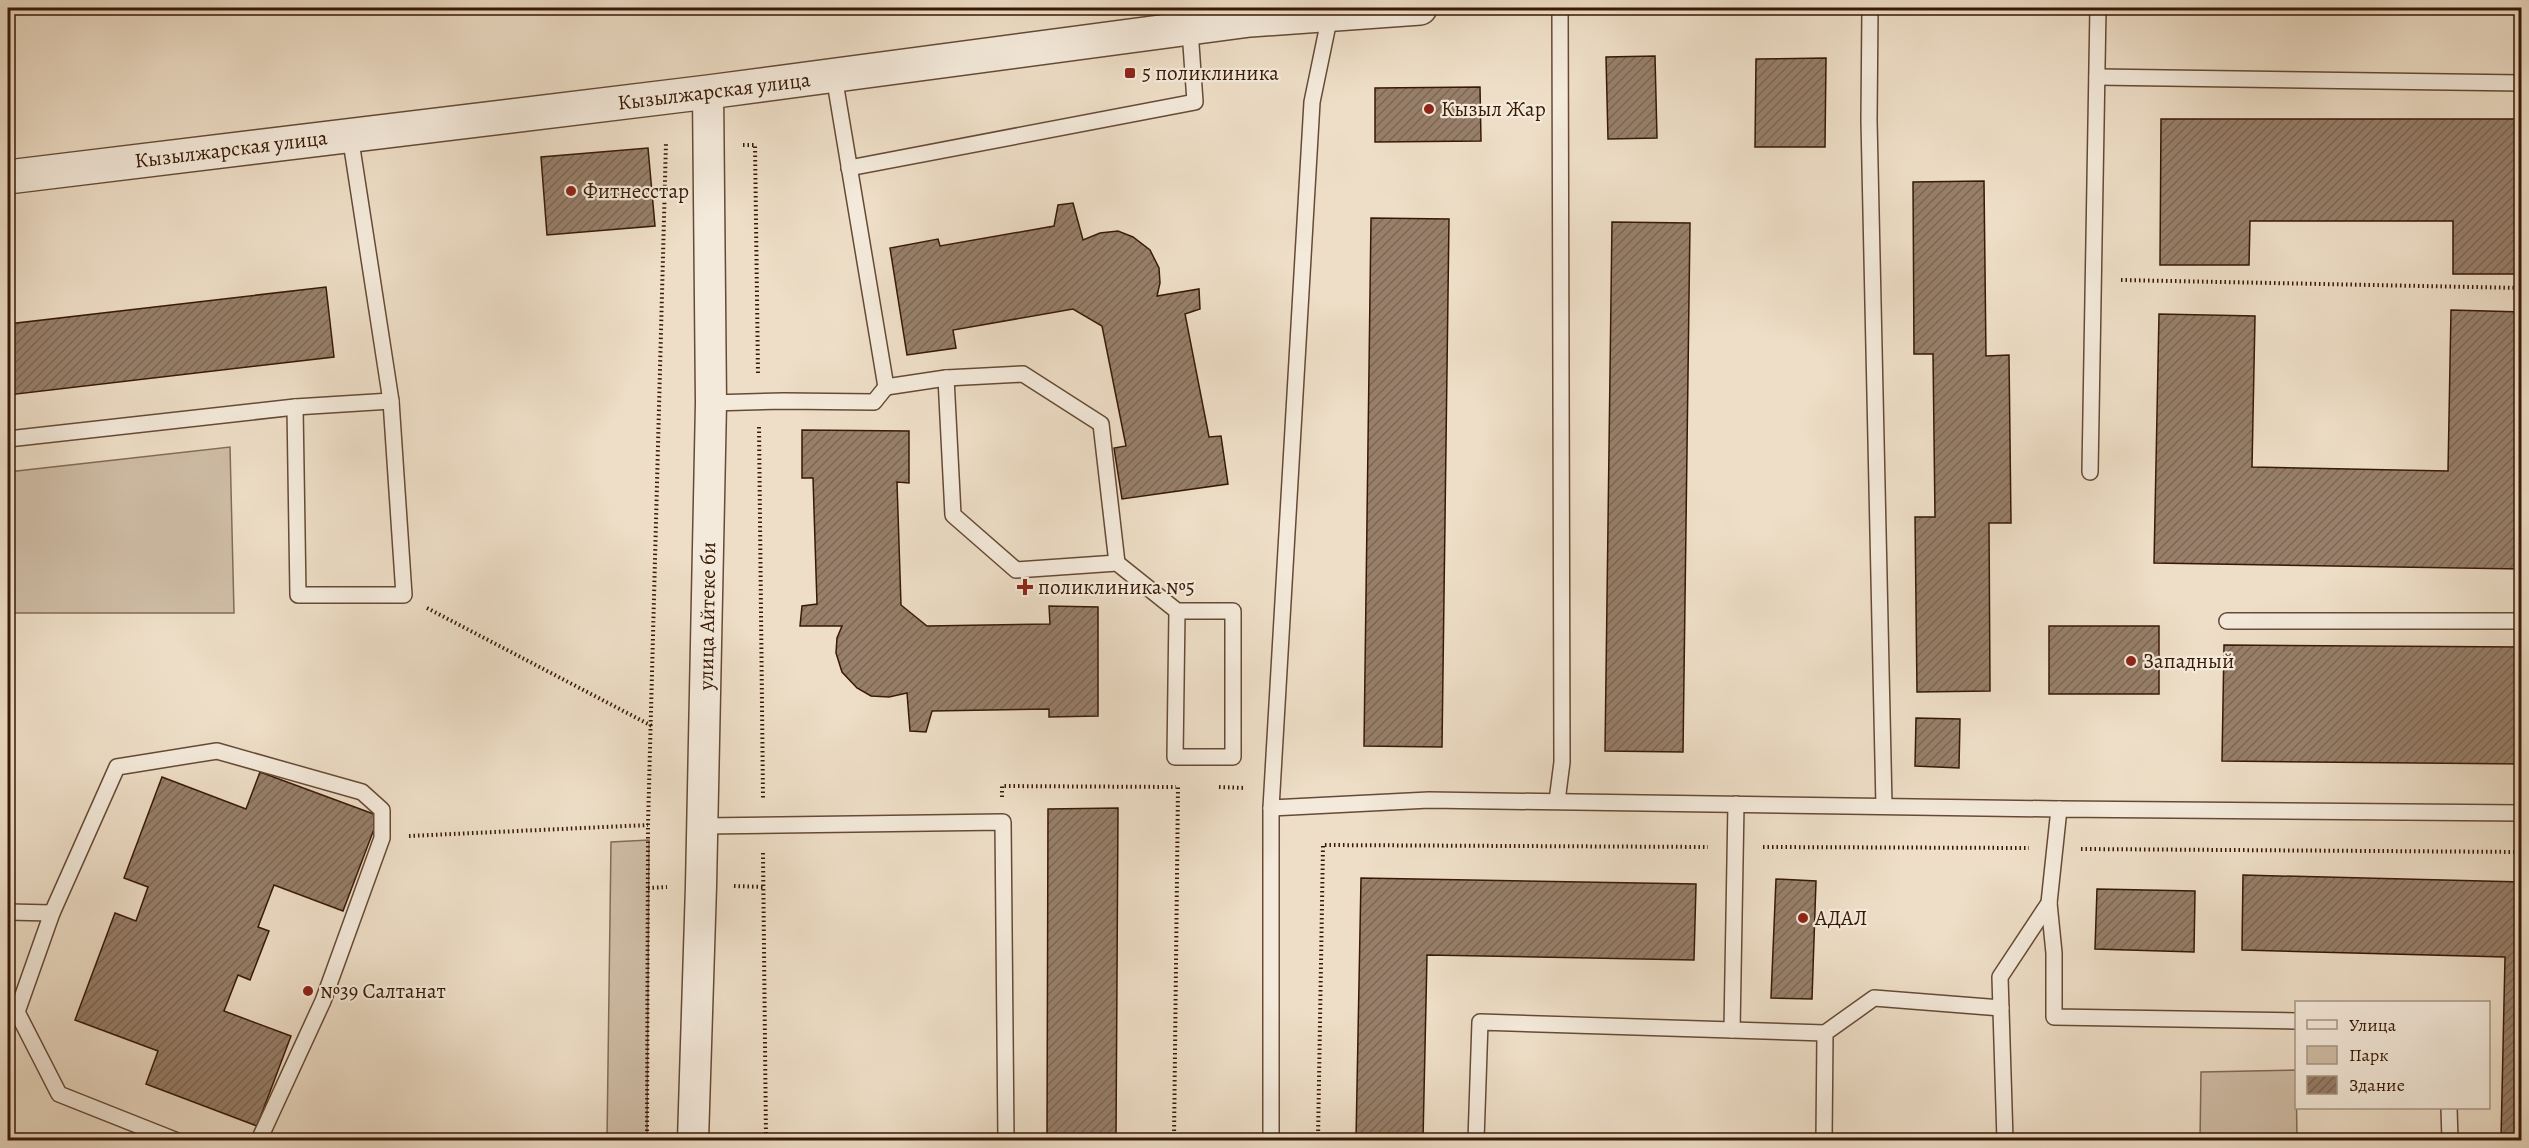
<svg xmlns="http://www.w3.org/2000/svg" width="2529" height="1148" font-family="Alegreya,serif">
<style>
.green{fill:#cfbda6;stroke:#846b56;stroke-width:1.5}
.building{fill:url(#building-hatch);stroke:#381905;stroke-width:1.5}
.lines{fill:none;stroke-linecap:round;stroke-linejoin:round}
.service-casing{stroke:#664a36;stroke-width:18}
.minor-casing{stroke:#664a36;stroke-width:33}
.tertiary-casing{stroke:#664a36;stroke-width:36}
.path{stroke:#381905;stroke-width:4;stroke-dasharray:1.5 3;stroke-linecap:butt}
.service{stroke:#f4eadb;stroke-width:15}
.minor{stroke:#f4eadb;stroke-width:30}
.tertiary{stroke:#f4eadb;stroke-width:33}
.poi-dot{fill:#8f2418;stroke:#f4eadb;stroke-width:2}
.labels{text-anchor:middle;stroke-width:4.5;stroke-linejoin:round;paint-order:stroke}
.poi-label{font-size:21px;fill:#381905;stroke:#f4eadb;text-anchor:start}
.street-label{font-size:21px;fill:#381905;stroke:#f4eadb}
</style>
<defs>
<pattern id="building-hatch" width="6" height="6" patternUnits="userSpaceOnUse" patternTransform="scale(1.5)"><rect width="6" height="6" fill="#977f6a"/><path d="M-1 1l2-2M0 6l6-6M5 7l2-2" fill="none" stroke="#7c6755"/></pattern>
</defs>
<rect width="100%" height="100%" fill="#eedec7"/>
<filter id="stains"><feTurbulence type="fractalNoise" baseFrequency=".00333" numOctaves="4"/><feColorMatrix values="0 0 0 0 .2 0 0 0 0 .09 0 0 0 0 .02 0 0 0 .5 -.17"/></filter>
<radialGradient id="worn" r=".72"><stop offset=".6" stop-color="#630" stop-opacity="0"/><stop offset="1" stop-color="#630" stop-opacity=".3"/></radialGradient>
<g class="green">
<polygon points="230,447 234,613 8,613 8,472"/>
<polygon points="649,840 647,1140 607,1140 611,842"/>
<polygon points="2296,1070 2297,1140 2200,1140 2201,1072"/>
</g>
<g class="building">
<polygon points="1655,56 1657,138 1608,139 1606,57"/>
<polygon points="1826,58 1825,147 1755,147 1756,59"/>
<polygon points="1480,87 1481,141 1375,142 1375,88"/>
<polygon points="2161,119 2522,119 2522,274 2453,274 2453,221 2250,221 2249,265 2160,265"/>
<polygon points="648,148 655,226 547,235 541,157"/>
<polygon points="1984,181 1986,356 2009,355 2011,523 1989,523 1990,691 1917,692 1915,517 1935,517 1933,354 1914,354 1913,182"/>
<polygon points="1073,203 1083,240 1100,233 1118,231 1133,237 1150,250 1159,268 1160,283 1157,296 1199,289 1200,309 1185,314 1209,437 1221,436 1228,484 1122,499 1114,448 1126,446 1102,326 1073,309 953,330 956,348 907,355 890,248 938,239 940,246 1054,226 1058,205"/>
<polygon points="1371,218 1449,219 1442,747 1364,746"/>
<polygon points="1612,222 1690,223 1683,752 1605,751"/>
<polygon points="326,287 334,357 8,395 8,324"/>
<polygon points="2451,310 2522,312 2522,569 2154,563 2159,314 2255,316 2252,467 2448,471"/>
<polygon points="802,430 909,431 909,483 897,482 901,605 927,626 1050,624 1049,606 1098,607 1098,716 1049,717 1049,709 932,711 926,732 910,731 907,693 889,697 871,696 857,688 842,672 836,653 837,638 842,626 800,626 802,606 817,604 813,478 802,478"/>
<rect x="2049" y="626" width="110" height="68"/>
<polygon points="2224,645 2522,647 2522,764 2222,761"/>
<polygon points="1916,718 1960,719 1959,768 1915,766"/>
<polygon points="260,772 379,816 343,911 274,885 258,927 269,931 250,980 238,975 224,1011 291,1036 257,1126 146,1084 158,1051 75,1020 115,913 136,921 148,887 124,878 162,777 246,809"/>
<polygon points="1118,808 1116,1140 1047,1140 1048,809"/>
<polygon points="2243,875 2522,882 2522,1140 2501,1140 2505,957 2242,950"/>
<polygon points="1361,878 1696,884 1694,960 1427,955 1423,1140 1356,1140"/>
<polygon points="1776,879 1816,881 1812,999 1771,998"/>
<polygon points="2097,889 2195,891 2194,952 2095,949"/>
</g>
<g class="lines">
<g class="service-casing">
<g id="service">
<polyline points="1870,8 1869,120 1884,806"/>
<polyline points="834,76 886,387 946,378 953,515 1016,570 1117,563 1177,611 1175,757 1233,757 1233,611 1177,611"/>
<polyline points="2097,77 2522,83"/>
<polyline points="849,168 1195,102 1190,30"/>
<polyline points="946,378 1023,374 1101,424 1117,563"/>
<polyline points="711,403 784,401 874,402 886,387"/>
<polyline points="295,407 298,595 404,595 391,401 350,135"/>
<polyline points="8,439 295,407 391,401"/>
<polyline points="2090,472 2098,8"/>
<polyline points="2227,621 2522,621"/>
<polyline points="1557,801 1562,762 1560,8"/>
<polyline points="1271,808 1429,800 2059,809"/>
<polyline points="703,826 1003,822 1006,1140"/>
<polyline points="2049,903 2054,953 2054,1017 2296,1021"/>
<polyline points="8,912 52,913"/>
<polyline points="1732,1030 1736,804"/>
<polyline points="2449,1108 2450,1140"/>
<polyline points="175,1140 59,1094 17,1012 52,913 117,767 217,751 362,792 382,810 382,838 323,1001 259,1140"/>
<polyline points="1271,1140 1271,808 1312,102 1330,15"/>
<polyline points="1476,1140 1480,1022 1825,1033"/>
<polyline points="1824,1140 1825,1033 1874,998 2001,1008"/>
<polyline points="2005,1140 2000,977 2049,903 2059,809 2522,813"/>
</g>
</g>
<g class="minor-casing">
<polyline id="minor" points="693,1140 701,886 711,403 708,92"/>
</g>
<g class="tertiary-casing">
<polyline id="tertiary" points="8,177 708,92 1250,20 1420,8"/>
</g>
<g class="path">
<polyline points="743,145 755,145 758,375"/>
<polyline points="2121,280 2522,288"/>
<polyline points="759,427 763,798"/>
<polyline points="427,608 652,726"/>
<polyline points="1219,787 1245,788"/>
<polyline points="1002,797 1002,786 1176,787"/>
<polyline points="409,836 648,825"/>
<polyline points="1763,847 2029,848"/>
<polyline points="2081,849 2522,852"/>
<polyline points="763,853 766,1140"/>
<polyline points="734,886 764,887"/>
<polyline points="648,888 667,887"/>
<polyline points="647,1140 648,825 666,142"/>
<polyline points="1174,1140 1178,787"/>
<polyline points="1318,1140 1323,845 1708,847"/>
</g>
<use href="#service" class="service"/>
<use href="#minor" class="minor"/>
<use href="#tertiary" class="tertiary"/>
</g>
<g class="poi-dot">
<rect x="1124" y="67" width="12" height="12" rx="3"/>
<circle cx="1429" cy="109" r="6"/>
<circle cx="571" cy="191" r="6"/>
<path d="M1022 578h6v6h6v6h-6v6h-6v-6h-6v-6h6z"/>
<circle cx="2131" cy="661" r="6"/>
<circle cx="1803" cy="918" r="6"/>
<circle cx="308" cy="991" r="6"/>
</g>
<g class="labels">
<g class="poi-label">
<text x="1142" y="80">5 поликлиника</text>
<text x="1441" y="116">Кызыл Жар</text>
<text x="583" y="198">Фитнесстар</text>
<text x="1038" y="594">поликлиника №5</text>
<text x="2143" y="668">Западный</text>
<text x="1815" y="925">АДАЛ</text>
<text x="320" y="998">№39 Салтанат</text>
</g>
<g class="street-label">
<text transform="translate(714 91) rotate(-7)" y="7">Кызылжарская улица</text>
<text transform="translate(231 149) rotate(-7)" y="7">Кызылжарская улица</text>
<text transform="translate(707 616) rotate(-89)" y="7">улица Айтеке би</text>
</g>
</g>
<rect width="2529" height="1148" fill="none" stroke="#eedec7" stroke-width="30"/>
<rect x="9" y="9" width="2511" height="1130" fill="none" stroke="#381905" stroke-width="3"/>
<rect x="15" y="15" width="2499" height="1118" fill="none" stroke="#381905" stroke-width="1.5"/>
<rect x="2295" y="1001" width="195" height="108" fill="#f4eadb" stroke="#a99685" stroke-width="1.5"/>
<rect x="2307" y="1020" width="30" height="9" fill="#f4eadb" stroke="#a99685" stroke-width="1.5"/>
<text x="2349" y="1031" font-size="18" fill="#381905">Улица</text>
<rect x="2307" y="1046" width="30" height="18" fill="#cfbda6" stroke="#a99685" stroke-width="1.5"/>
<text x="2349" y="1061" font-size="18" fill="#381905">Парк</text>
<rect x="2307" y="1076" width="30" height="18" fill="url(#building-hatch)" stroke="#a99685" stroke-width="1.5"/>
<text x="2349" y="1091" font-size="18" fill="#381905">Здание</text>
<rect width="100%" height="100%" filter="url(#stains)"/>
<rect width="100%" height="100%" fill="url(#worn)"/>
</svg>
